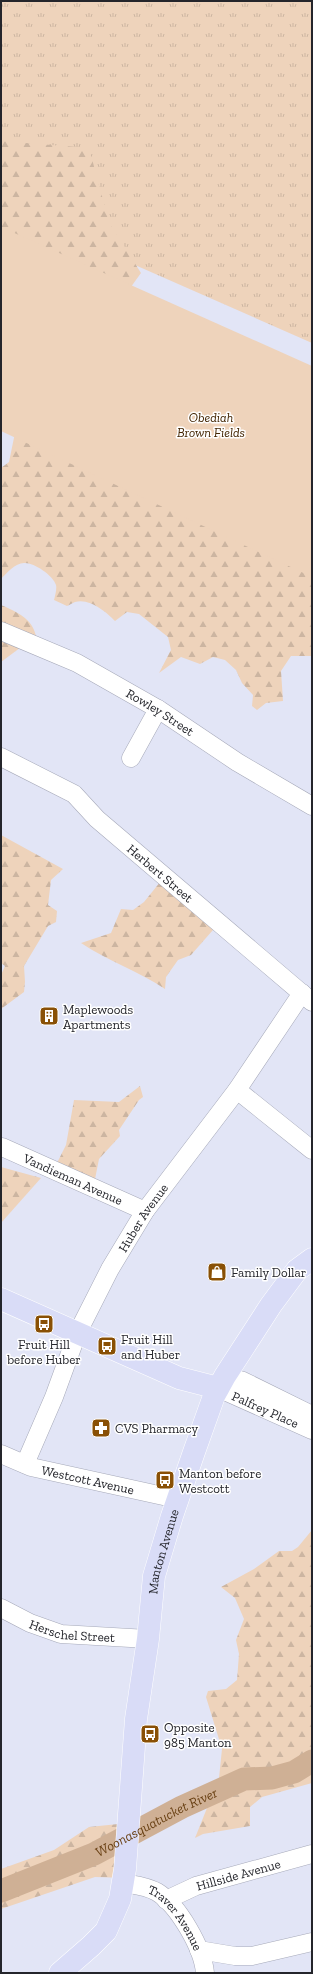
<svg xmlns="http://www.w3.org/2000/svg" width="313" height="1974" font-family="'Zilla Slab',serif">
<style>
.grass{fill:url(#grass-tufts)}
.forest{fill:url(#forest-firs)}
.green{fill:#eed3bb}
.lines{fill:none;stroke-linecap:round;stroke-linejoin:round}
.river{stroke:#cfb095;stroke-width:23}
.minor-casing{stroke:#a6a9b9;stroke-width:19}
.major-casing{stroke:#fff;stroke-width:23}
.minor{stroke:#fff;stroke-width:18}
.major{stroke:#d9dcf7;stroke-width:22}
.labels{text-anchor:middle;stroke-width:3;stroke-linejoin:round;paint-order:stroke}
.park-label{font-size:13px;font-style:italic;fill:#422401;stroke:#fff}
.street-label{font-size:13px;fill:#24252b;stroke:#fff}
.poi-label{font-size:13px;fill:#24252b;stroke:#fff;text-anchor:start}
.water-label{font-size:14px;font-style:italic;fill:#683f12;stroke:#fff}
</style>
<defs>
<pattern id="grass-tufts" width="24" height="20" patternUnits="userSpaceOnUse"><rect width="24" height="20" fill="#eed3bb"/><path d="M3 7l-1-3M5 7V3M7 7l1-3M15 17l-1-3M17 17v-4M19 17l1-3" fill="none" stroke="#ccb5a1"/></pattern>
<pattern id="forest-firs" width="22" height="20" patternUnits="userSpaceOnUse"><rect width="22" height="20" fill="#eed3bb"/><path d="M5 1l3.5 6h-7zM16 11l3.5 6h-7z" fill="#ccb5a1"/></pattern>
</defs>
<rect width="100%" height="100%" fill="#e2e5f6"/>
<polygon class="grass" points="1,1 312,1 312,343 1,206"/>
<g class="forest">
<polygon points="1,141 89,148 109,222 141,273 123,298 1,243"/>
<path d="M 17,423 L 312,539 L 312,656 L 291,656 L 281,671 L 283,701 L 266,703 L 257,710 L 252,706 L 253,695 L 242,683 L 236,670 L 225,660 L 213,657 L 200,664 L 181,657 L 159,673 L 171,650 L 168,637 L 139,614 L 127,612 L 115,621 C 106,612 90,598 75,602 C 72,603 70,605 67,606 L 54,600 C 55,596 57,589 56,585 C 53,575 33,562 24,563 C 15,563 7,573 1,579 L 1,468 L 9,462 Z"/>
<path d="M 1,605 C 17,612 32,618 36,636 L 1,662 Z"/>
<polygon points="1,835 63,869 51,880 48,905 57,911 56,922 48,926 24,966 25,982 24,992 1,1009 1,975 5,966 1,963"/>
<path d="M 165,876 L 220,922 L 191,955 L 178,960 L 166,977 L 165,989 C 138,971 108,961 81,943 L 111,933 L 121,909 L 133,910 L 144,902 Z"/>
<polygon points="140,1086 143,1097 139,1100 119,1130 120,1136 99,1159 95,1179 57,1163 66,1145 74,1100 119,1102"/>
<polygon points="1,1167 41,1178 1,1223"/>
<polygon points="312,1530 312,1783 262,1797 250,1807 250,1826 203,1834 195,1838 219,1778 222,1749 206,1697 208,1691 226,1689 237,1680 239,1654 236,1640 244,1619 235,1598 221,1587 254,1569 279,1551 292,1551 298,1547"/>
<polygon points="128,1823 128,1878 95,1877 1,1909 1,1869 54,1850 89,1827"/>
</g>
<polygon class="green" points="1,227 312,366 312,577 1,431"/>
<g class="lines">
<path class="river" id="s1" d="M 1,1891 L 94,1854 L 182,1807 L 244,1779 L 272,1778 L 294,1772 L 312,1761"/>
<g class="minor-casing">
<g id="minor">
<path id="s2" d="M 1,631 L 77,663 L 158,709 L 237,762 L 312,806"/>
<path id="s3" d="M 1,757 L 74,794 L 97,819 L 312,1002"/>
<polyline points="131,758 158,709"/>
<polyline points="237,1090 312,1150"/>
<path id="s4" d="M 2,1147 L 145,1211"/>
<polyline points="225,1376 243,1381 312,1415"/>
<path id="s5" d="M 218,1388 L 312,1430"/>
<path id="s6" d="M 1,1454 L 31,1467 L 177,1499"/>
<path id="s7" d="M 25,1464 L 54,1397 L 77,1334 L 110,1269 L 145,1211 L 237,1090 L 302,993"/>
<path id="s8" d="M 1,1608 L 30,1623 L 61,1634 L 148,1639"/>
<path id="s9" d="M 124,1883 C 135,1885 147,1886 157,1892 C 178,1905 203,1948 205,1973"/>
<path id="s10" d="M 166,1900 L 196,1886 L 312,1854"/>
<polyline points="199,1950 235,1956 252,1956 312,1942"/>
</g>
</g>
<g class="major-casing">
<g id="major">
<polyline points="1,1299 179,1378 218,1388"/>
<path id="s11" d="M 60,1973 L 91,1946 L 106,1931 L 120,1899 L 125,1869 L 136,1719 L 148,1639 L 154,1576 L 172,1516 L 194,1452 L 214,1396 L 225,1376 L 271,1305 L 297,1270 L 312,1259"/>
</g>
</g>
<use href="#minor" class="minor"/>
<use href="#major" class="major"/>
</g>
<defs>
<g id="building-square" transform="scale(1)"><rect x="-9" y="-9" width="18" height="18" rx="4" fill="#895005" stroke="#fff"/><path d="M-4-6H4V6H1V3H-1V6H-4ZM-2.5-4.3h1.7v1.8h-1.7ZM.8-4.3h1.7v1.8H.8ZM-2.5-1h1.7V.8h-1.7ZM.8-1h1.7V.8H.8Z" fill="#fff"/></g>
<g id="shop-square" transform="scale(1)"><rect x="-9" y="-9" width="18" height="18" rx="4" fill="#895005" stroke="#fff"/><path d="M-5-2.5h2.3a2.7 3.5 0 0 1 5.4 0H5L5.5 6h-11ZM-1.5-2.5h3a1.5 2.3 0 0 0-3 0Z" fill="#fff"/></g>
<g id="bus-square" transform="scale(1)"><rect x="-9" y="-9" width="18" height="18" rx="4" fill="#895005" stroke="#fff"/><path d="M-5-6H5V4H4V6H2V4H-2V6H-4V4H-5ZM-3.5-4V0h7V-4ZM-3.5 1.2v1.5H-2V1.2ZM2 1.2v1.5H3.5V1.2Z" fill="#fff"/></g>
<g id="pharmacy-square" transform="scale(1)"><rect x="-9" y="-9" width="18" height="18" rx="4" fill="#895005" stroke="#fff"/><path d="M-2-6h4v4h4v4h-4v4h-4v-4h-4v-4h4Z" fill="#fff"/></g>
</defs>
<g fill-rule="evenodd">
<use href="#building-square" x="49" y="1016"/>
<use href="#shop-square" x="217" y="1272"/>
<use href="#bus-square" x="44" y="1324"/>
<use href="#bus-square" x="107" y="1346"/>
<use href="#pharmacy-square" x="101" y="1428"/>
<use href="#bus-square" x="165" y="1480"/>
<use href="#bus-square" x="150" y="1734"/>
</g>
<g class="labels">
<g class="park-label">
<text x="211" y="422">Obediah<tspan x="211" dy="15">Brown Fields</tspan></text>
</g>
<g class="street-label">
<text dy="5" stroke="none"><textPath href="#s2" startOffset="179">Rowley Street</textPath></text>
<text dy="5" stroke="none"><textPath href="#s3" startOffset="199">Herbert Street</textPath></text>
<text dy="5" stroke="none"><textPath href="#s4" startOffset="78">Vandieman Avenue</textPath></text>
<text dy="5" stroke="none"><textPath href="#s7" startOffset="274">Huber Avenue</textPath></text>
<text dy="5" stroke="none"><textPath href="#s5" startOffset="52">Palfrey Place</textPath></text>
<text dy="5" stroke="none"><textPath href="#s6" startOffset="91">Westcott Avenue</textPath></text>
<text dy="5" stroke="none"><textPath href="#s11" startOffset="448">Manton Avenue</textPath></text>
<text dy="5" stroke="none"><textPath href="#s8" startOffset="76">Herschel Street</textPath></text>
<text dy="5" stroke="none"><textPath href="#s10" startOffset="77">Hillside Avenue</textPath></text>
<text dy="5" stroke="none"><textPath href="#s9" startOffset="66">Traver Avenue</textPath></text>
</g>
<g class="poi-label">
<text x="63" y="1014">Maplewoods<tspan x="63" dy="15">Apartments</tspan></text>
<text x="231" y="1277">Family Dollar</text>
<text x="121" y="1344">Fruit Hill<tspan x="121" dy="15">and Huber</tspan></text>
<text x="44" y="1349" text-anchor="middle">Fruit Hill<tspan x="44" dy="15">before Huber</tspan></text>
<text x="115" y="1433">CVS Pharmacy</text>
<text x="179" y="1478">Manton before<tspan x="179" dy="15">Westcott</tspan></text>
<text x="164" y="1732">Opposite<tspan x="164" dy="15">985 Manton</tspan></text>
</g>
<g class="water-label">
<text dy="5" stroke="none"><textPath href="#s1" startOffset="170">Woonasquatucket River</textPath></text>
</g>
</g>
<rect width="313" height="1974" fill="none" stroke="#24252b" stroke-width="4"/>
</svg>
